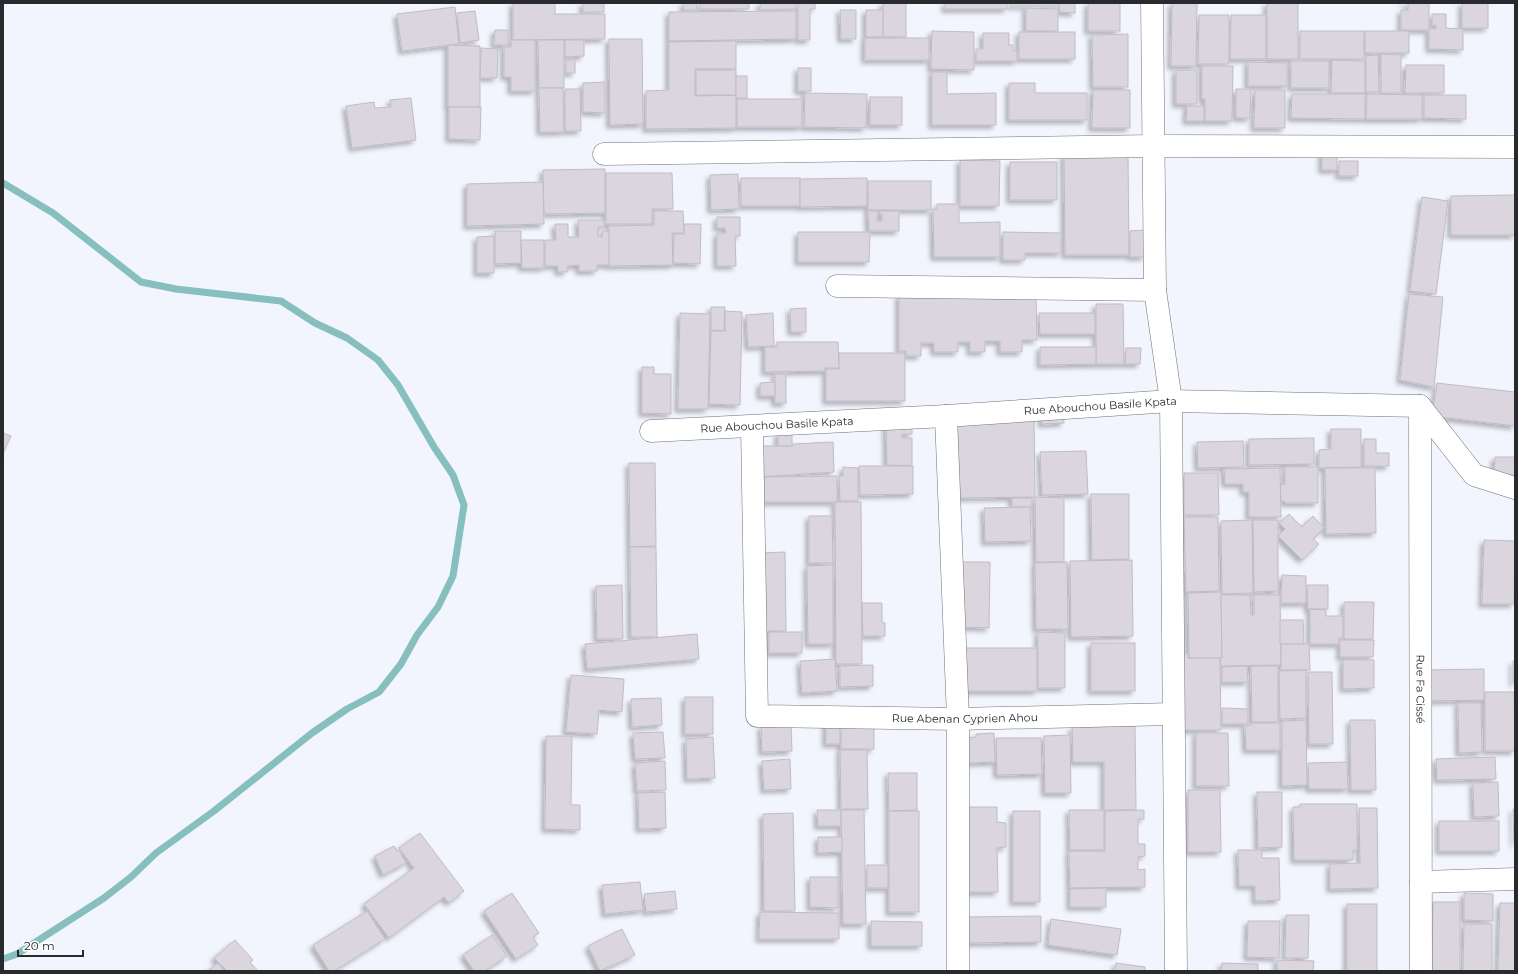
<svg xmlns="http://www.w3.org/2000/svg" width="1518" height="974" font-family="Montserrat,sans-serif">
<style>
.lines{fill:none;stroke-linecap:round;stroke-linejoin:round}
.stream{stroke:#87bebe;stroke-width:7}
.building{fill:#dbd6de;stroke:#c1bcc3;filter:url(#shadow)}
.minor-casing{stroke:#71727a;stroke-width:23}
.minor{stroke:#fff;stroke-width:22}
.labels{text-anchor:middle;stroke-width:3.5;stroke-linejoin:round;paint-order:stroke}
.street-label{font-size:11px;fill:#292a2d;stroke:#fff}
</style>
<defs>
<filter id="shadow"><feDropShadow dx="-3.5" dy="3.5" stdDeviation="2" flood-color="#0004"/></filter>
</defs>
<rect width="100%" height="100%" fill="#f3f5fe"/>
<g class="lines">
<polyline class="stream" points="3,183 53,213 141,282 176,289 281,301 315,323 347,338 378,360 398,385 434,447 453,475 464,505 453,576 438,607 417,635 401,664 379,692 347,709 312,733 214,811 156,853 131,877 104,898 17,954 3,959"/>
</g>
<g class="building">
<polygon points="513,3 555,3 555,14 605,14 605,39 513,40"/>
<rect x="583" y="3" width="21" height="9"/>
<polygon points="683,3 697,3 697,10 684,10"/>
<rect x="700" y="3" width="49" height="6"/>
<polygon points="760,3 796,3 796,9 760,10"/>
<polygon points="798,3 815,3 815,9 810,9 810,40 798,40"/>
<rect x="883" y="3" width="23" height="34"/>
<rect x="945" y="3" width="62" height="6"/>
<rect x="1010" y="3" width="48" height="3"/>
<polygon points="1060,3 1075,3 1075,13 1059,12"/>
<rect x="1088" y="3" width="32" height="28"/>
<polygon points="1172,3 1197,3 1196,66 1171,66"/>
<rect x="1267" y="3" width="31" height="56"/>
<polygon points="1402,3 1429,3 1429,30 1401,30 1401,10 1408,10 1408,4"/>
<rect x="1462" y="3" width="26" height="25"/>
<polygon points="455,7 459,44 402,51 397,14"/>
<polygon points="1026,8 1058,9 1058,31 1026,31"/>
<polygon points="840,10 856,10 856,39 841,39"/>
<rect x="866" y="10" width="17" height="27"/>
<polygon points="475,11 479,40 460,43 457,13"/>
<polygon points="796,11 796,39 669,41 669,12"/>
<polygon points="1432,14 1446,14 1446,28 1463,29 1463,50 1429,49 1429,28 1436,29 1436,25 1432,26"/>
<polygon points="1199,15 1229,15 1229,64 1198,64"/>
<polygon points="1231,15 1266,15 1266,59 1230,59"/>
<polygon points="495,30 508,30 508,45 494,45"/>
<polygon points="932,31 974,32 974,70 931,69"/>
<rect x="1300" y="31" width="64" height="28"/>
<rect x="1365" y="31" width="44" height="22"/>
<rect x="1019" y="32" width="56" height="27"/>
<polygon points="983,33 1009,33 1009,45 1013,45 1013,51 1017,51 1017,61 976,61 976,49 983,49"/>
<polygon points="1128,34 1128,87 1093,87 1092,35"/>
<rect x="865" y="38" width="64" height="22"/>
<polygon points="609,39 642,39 643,124 610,125"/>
<polygon points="511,40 535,40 535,91 511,91 511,77 504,77 504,47 511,47"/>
<polygon points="538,40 564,40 564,88 539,88"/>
<polygon points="565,40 584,40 584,56 565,57"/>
<polygon points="736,41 736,69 695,69 695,96 736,95 736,128 646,129 646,91 669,90 669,42"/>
<polygon points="448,45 480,46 480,107 448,107"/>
<polygon points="481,48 498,49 497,78 480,78"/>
<polygon points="1381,54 1401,55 1401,93 1381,93"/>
<polygon points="1378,55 1379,92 1366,92 1366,56"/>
<rect x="566" y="60" width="9" height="13"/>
<polygon points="1332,60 1365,61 1365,93 1331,93"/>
<rect x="1291" y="61" width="38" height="27"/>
<polygon points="1248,62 1287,63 1287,86 1248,86"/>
<polygon points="1406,65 1444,65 1444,93 1405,93"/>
<polygon points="1202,66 1233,66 1232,121 1205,121 1205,99 1202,99"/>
<rect x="798" y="68" width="13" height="23"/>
<rect x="696" y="70" width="40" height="25"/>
<rect x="1176" y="70" width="21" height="34"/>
<polygon points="932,72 947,72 947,94 996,93 996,125 932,125"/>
<rect x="736" y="76" width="11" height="22"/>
<polygon points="605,82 605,113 583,112 583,83"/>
<polygon points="1009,83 1035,83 1035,93 1087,93 1087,120 1009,120"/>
<polygon points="539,88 563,88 564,132 540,132"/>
<polygon points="565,89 580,89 581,131 565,131"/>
<polygon points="1236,89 1251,89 1250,118 1236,118"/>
<polygon points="1093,90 1130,90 1130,128 1092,128"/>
<polygon points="1255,90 1285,90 1285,128 1254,128"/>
<polygon points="805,93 867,94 866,128 804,127"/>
<polygon points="1292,94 1365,94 1365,119 1291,118"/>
<polygon points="1367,94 1422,95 1422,119 1366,119"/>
<polygon points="1424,95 1466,95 1466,119 1424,118"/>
<rect x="870" y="97" width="32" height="28"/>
<polygon points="411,98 416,140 352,148 346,106 374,102 375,108 391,107 390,100"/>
<rect x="737" y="99" width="65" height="28"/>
<polygon points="1187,106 1204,106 1204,121 1186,121"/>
<polygon points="449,107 481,107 480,140 449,139"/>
<polygon points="1322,150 1337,151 1337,170 1322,170"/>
<polygon points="1064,155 1128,155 1129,255 1065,255"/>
<polygon points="960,160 1000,161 999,206 960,206"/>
<rect x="1339" y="161" width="19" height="15"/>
<rect x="1010" y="162" width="47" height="38"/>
<polygon points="605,169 605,213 544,214 543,170"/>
<polygon points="606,173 672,173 673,209 652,209 652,224 606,224"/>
<polygon points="738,174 739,209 711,210 710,175"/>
<rect x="741" y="178" width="59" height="28"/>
<polygon points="867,178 867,206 800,207 800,179"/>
<rect x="868" y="181" width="63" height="29"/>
<polygon points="543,182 544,224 467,226 467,184"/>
<polygon points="1515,195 1515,235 1451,235 1451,196"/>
<polygon points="1422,197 1448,201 1436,294 1410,291"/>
<polygon points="937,204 959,204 959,223 1000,222 1000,257 934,257 933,209 937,209"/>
<polygon points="654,211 683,211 684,233 672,233 673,265 609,266 609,226 654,225"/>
<polygon points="868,211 878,211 877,221 882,221 882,214 880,215 879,211 899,211 899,231 869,231"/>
<polygon points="717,217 740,217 740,236 735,236 736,266 717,266 717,233 726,233 725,228 717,228"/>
<polygon points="578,220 604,220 604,227 598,227 598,236 602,237 602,231 609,231 609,265 597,265 597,271 579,271 579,265 567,266 567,272 558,272 558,266 545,266 545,240 556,240 555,224 568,224 568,237 579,237"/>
<polygon points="684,224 701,224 700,264 673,263 674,234 684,234"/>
<polygon points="1145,230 1145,257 1130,257 1130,231"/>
<polygon points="495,231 521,231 521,263 495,264"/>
<polygon points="798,232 870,232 869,262 798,262"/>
<polygon points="1003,232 1061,233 1061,253 1025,253 1025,260 1003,260"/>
<polygon points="494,236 494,273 477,273 477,237"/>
<polygon points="521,240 544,240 544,268 522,268"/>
<polygon points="1409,294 1443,297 1434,387 1400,380"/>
<polygon points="899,295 1036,295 1037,340 1022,340 1022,352 1000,352 1000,341 985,341 985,352 970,352 970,342 958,342 958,352 934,352 934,343 921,343 921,356 906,356 906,351 899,351"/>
<polygon points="1096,304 1123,304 1124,364 1096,364"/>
<polygon points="711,307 725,307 724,331 711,330"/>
<polygon points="806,308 806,332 791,332 790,309"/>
<polygon points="725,311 742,312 740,405 709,404 711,331 725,331"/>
<polygon points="680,313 710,314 708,409 678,409"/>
<polygon points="773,313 774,346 748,347 746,315"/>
<polygon points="1039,313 1095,313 1095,334 1040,334"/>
<polygon points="777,342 838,342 839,368 825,368 825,371 765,372 765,347 777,347"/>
<polygon points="1040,347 1096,347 1096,364 1040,365"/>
<polygon points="1126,348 1141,348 1140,364 1125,364"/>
<polygon points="839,353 905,353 905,401 826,401 826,369 839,369"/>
<polygon points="642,367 654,367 654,374 671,374 671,414 642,413"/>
<rect x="775" y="374" width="11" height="29"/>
<polygon points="775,382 775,396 760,396 760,383"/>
<polygon points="1437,383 1515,392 1515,426 1432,416"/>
<polygon points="1063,412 1064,423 1042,424 1041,413"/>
<polygon points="957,416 1034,416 1035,497 958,498"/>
<polygon points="912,420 912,434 902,434 902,438 912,438 912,466 887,465 886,421"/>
<polygon points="1331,429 1361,429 1361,467 1319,468 1319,450 1331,449"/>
<polygon points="3,433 11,436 3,453"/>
<rect x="778" y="433" width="14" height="13"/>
<polygon points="1314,438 1314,464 1249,465 1249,439"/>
<polygon points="1364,439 1376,439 1376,453 1389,453 1389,466 1364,466"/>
<polygon points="1243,441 1244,467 1198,468 1197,442"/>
<polygon points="833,442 834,472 759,477 757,446 793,446 793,444"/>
<polygon points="1086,451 1088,494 1042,495 1040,452"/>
<polygon points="1495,457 1515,457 1515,475 1494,474"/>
<polygon points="629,463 655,463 656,546 630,547"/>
<polygon points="859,466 913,466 913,494 860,495"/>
<polygon points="843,467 858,468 858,501 840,501 839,476 843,476"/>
<polygon points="1285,467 1318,467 1318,503 1285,503 1285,501 1281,501 1280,485 1285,484"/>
<polygon points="1280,468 1281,517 1249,517 1249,492 1243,492 1243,484 1225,484 1224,469"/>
<polygon points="1325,468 1375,468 1376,533 1326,534"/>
<polygon points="1184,473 1218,473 1219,515 1184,515"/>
<polygon points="837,476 837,502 762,502 761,477"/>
<polygon points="1091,494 1129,494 1129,559 1092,560"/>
<polygon points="1035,497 1064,498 1064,562 1036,562"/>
<rect x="1012" y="498" width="20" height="9"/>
<polygon points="835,502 861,502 862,664 836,664"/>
<polygon points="1030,507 1031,541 985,542 984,508"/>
<polygon points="1289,514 1302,527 1313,516 1324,528 1313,539 1319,544 1302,560 1278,536 1285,529 1279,523"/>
<polygon points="809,516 832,516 833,563 809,563"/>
<polygon points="1184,517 1218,517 1219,591 1186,592"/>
<polygon points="1252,520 1253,593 1222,594 1221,521"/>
<polygon points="1253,520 1278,520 1278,591 1254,592"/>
<polygon points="1484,540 1515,541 1514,604 1482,604"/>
<polygon points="630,547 656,547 657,637 631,637"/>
<polygon points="785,552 786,631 760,631 759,553"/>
<polygon points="1132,560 1133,636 1071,637 1070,561"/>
<polygon points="962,562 990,562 989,628 962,627"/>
<polygon points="1067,562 1068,629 1036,629 1035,563"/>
<polygon points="833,565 833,644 808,644 807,566"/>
<polygon points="1282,575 1306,576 1306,603 1281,603"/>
<polygon points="622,585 623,639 597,639 596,586"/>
<polygon points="1307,585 1328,585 1328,609 1308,609"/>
<polygon points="1221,592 1222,658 1189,658 1188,593"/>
<polygon points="1221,595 1250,595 1251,615 1254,615 1254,595 1280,595 1281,665 1221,666 1220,658 1222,658"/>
<polygon points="1344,602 1374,602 1373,639 1344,639"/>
<polygon points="862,603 882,603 882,622 885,623 885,636 863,636"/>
<polygon points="1310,609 1326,610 1326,616 1343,616 1343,638 1339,638 1339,644 1310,644"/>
<polygon points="1280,620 1303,620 1304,644 1280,644"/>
<rect x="769" y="632" width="33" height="21"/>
<polygon points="1038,632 1065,633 1065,688 1038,688"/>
<polygon points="697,634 699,659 587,669 585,644"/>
<polygon points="1340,640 1374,640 1373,657 1340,657"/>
<rect x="1091" y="643" width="44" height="48"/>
<polygon points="1281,644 1309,644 1310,670 1281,670"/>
<rect x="965" y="648" width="72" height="43"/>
<polygon points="1180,654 1189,654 1188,658 1220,658 1221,730 1181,730"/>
<polygon points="835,659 837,691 802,693 800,661"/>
<polygon points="1343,660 1374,660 1374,688 1343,689"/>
<rect x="1513" y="661" width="2" height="22"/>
<polygon points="873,665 873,686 840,687 840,666"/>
<polygon points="1247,666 1248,682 1222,682 1222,667"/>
<polygon points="1251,666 1278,666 1278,722 1252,722"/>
<polygon points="1484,669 1484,700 1428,701 1427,670"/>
<polygon points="1306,670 1306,718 1280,719 1279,671"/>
<polygon points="1308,672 1332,672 1333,744 1309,744"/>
<polygon points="571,675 624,679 622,712 599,710 597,734 566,732"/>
<polygon points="1485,692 1514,692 1515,751 1485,751"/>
<rect x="685" y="697" width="28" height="37"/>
<polygon points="661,698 662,725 632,727 631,699"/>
<polygon points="1458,703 1481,703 1482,752 1459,753"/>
<polygon points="1222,708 1248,709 1248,724 1222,724"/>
<polygon points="1306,720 1307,785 1282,786 1282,721"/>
<polygon points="1350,720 1375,720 1376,790 1351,790"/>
<rect x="826" y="722" width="14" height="22"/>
<polygon points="1251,723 1280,723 1280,750 1246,750 1245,726 1251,725"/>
<polygon points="791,724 792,751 762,752 761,726"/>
<polygon points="1135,726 1136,810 1104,810 1104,762 1073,762 1072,727"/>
<rect x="841" y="728" width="33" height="21"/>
<polygon points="663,732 665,758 635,759 633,733"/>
<polygon points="994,733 995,762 965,763 964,738 976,737 976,734"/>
<polygon points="1196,733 1228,733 1229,786 1196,786"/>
<polygon points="1070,735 1071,793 1045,793 1044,736"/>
<polygon points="546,736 572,736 571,805 580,805 580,830 545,829"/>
<polygon points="713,737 715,778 687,779 686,739"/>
<polygon points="996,738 1041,738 1042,774 997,775"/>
<polygon points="840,750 867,750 868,809 841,809"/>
<polygon points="1495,757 1496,779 1437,780 1436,759"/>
<polygon points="790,759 791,789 764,790 762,761"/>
<polygon points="665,761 666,790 637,791 635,763"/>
<polygon points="1347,762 1348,789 1309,789 1308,763"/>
<polygon points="888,773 917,773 917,810 889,811"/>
<polygon points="1498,782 1499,816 1474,817 1473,783"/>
<polygon points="1188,790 1220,790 1221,852 1188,852"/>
<polygon points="665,792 666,828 639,829 638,793"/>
<polygon points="1257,792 1282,792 1282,847 1258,848"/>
<polygon points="1300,804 1357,804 1357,850 1353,850 1353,860 1294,860 1293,807 1300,807"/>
<polygon points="965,807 997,807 997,822 1006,823 1006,847 997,848 998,892 965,892"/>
<polygon points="1359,808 1377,808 1378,888 1330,889 1330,864 1360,863"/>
<polygon points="1513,809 1515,809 1515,844 1514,844"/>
<polygon points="817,810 841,810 841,826 818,826"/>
<polygon points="841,810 864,810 866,924 843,924"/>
<polygon points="1069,810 1104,810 1104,850 1070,850"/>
<polygon points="1144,810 1144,819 1138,819 1138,844 1145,844 1145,856 1138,857 1138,870 1145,869 1145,887 1070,888 1069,851 1105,851 1105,811"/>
<rect x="889" y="811" width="30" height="101"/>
<rect x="1013" y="811" width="27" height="91"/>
<polygon points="793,813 795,911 764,911 763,814"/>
<rect x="1439" y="821" width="60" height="30"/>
<polygon points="420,833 464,891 449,903 444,897 389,938 364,904 414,868 399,848"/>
<polygon points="818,837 842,837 842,852 818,853"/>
<polygon points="394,846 397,851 399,850 406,863 383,875 375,856"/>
<polygon points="1238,850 1262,850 1262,858 1279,858 1280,900 1255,901 1255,886 1239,886"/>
<rect x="867" y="865" width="21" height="23"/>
<polygon points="810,877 838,877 838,908 810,907"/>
<polygon points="640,882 643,910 605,914 602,885"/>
<polygon points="1106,888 1106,907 1070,907 1070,889"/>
<polygon points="675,891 677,909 646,912 644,894"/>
<polygon points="512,893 539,933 533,937 538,945 516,959 484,911"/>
<polygon points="1464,893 1493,894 1493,921 1464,920"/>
<polygon points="1433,902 1460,902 1460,971 1432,971"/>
<polygon points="1500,903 1515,903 1515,971 1498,971"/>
<rect x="1347" y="904" width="30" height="67"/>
<polygon points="367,911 385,939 334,971 329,971 313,945"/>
<polygon points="760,912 839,913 839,939 759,939"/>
<polygon points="1286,915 1309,915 1308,958 1285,958"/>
<polygon points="1041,916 1041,942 965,943 965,917"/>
<polygon points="1051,919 1121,929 1117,955 1048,945"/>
<polygon points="871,921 922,922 922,946 871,946"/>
<polygon points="1248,921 1280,921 1279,958 1247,957"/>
<polygon points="1464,924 1492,924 1492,971 1463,971"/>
<polygon points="622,929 635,955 600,971 588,946"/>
<polygon points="492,935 507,956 485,971 474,971 463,955"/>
<polygon points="235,940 253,960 250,962 258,971 227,971 214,958"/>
<polygon points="1277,960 1314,961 1313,971 1277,971"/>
<polygon points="218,963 224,971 208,971"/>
<polygon points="1116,963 1145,967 1145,971 1115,971"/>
<polygon points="1222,963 1258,964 1258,971 1221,971"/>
</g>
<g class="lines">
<g class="minor-casing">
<g id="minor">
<polyline points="1152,3 1155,290 1171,401 1176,971"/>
<polyline points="604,154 1152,146 1515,147"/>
<polyline points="837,286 1155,290"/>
<path id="s1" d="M 1420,406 L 1421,971"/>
<polyline points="946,416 958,719 958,971"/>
<path id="s2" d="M 752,427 L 757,716 L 958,719 L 1173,714"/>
<path id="s3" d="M 651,431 L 946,416 L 1171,401 L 1420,406 L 1474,475 L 1515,488"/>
<polyline points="1421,882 1515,879"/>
</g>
</g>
<use href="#minor" class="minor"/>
</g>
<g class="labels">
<g class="street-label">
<text dy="4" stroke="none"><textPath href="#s3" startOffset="450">Rue Abouchou Basile Kpata</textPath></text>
<text dy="4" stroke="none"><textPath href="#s3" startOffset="126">Rue Abouchou Basile Kpata</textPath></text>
<text dy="4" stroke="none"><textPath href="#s1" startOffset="283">Rue Fa Cissé</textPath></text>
<text dy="4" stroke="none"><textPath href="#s2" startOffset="497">Rue Abenan Cyprien Ahou</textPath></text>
</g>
</g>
<rect width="1518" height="974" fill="none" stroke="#292a2d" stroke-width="8"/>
<path d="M18 950v6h65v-6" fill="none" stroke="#292a2d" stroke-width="2"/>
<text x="24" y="950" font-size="12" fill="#292a2d" stroke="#ffffff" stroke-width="3" paint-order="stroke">20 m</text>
</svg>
